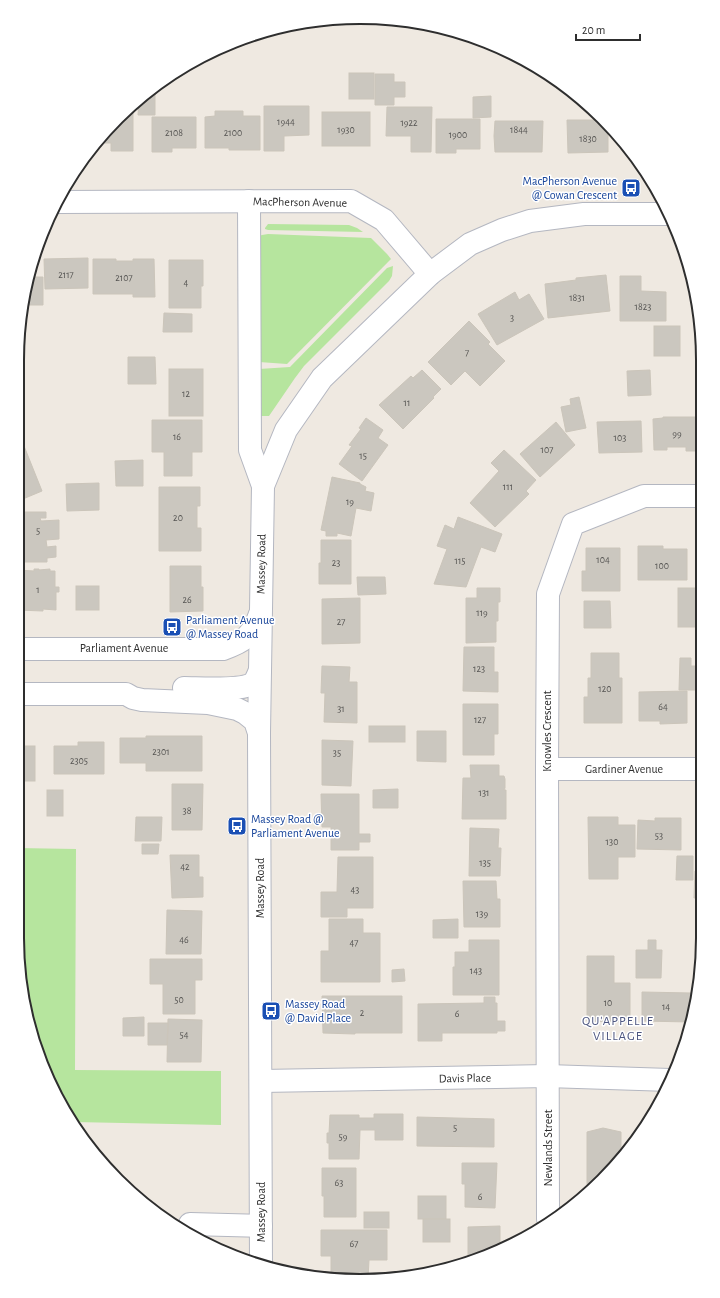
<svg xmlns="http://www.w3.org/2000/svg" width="720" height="1298" font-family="'Alegreya Sans',sans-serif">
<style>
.green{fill:#b6e59e}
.building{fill:#cbc7bf;stroke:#cbc5ba}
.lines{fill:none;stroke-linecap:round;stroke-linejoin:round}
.minor-casing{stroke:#b4b7c1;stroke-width:24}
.minor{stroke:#fff;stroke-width:22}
.labels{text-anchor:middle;stroke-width:3;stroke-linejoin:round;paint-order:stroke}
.number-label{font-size:10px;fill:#555452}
.transit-label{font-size:12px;fill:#164399;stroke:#fff;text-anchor:start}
.street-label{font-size:12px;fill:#2e2e2e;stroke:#fff}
.neighbourhood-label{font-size:13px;letter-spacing:1px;fill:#4d5680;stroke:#fff}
.rim{fill:none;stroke:#2e2e2e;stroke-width:2}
</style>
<rect width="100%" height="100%" fill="#efe9e1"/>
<g class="green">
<polygon points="268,224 349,225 357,228 363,232 268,230 265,229 265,228"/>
<polygon points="268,234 371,238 387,254 391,259 287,364 259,362 259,236 262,235"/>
<polygon points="393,266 392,276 389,281 304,366 295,378 269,416 260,416 259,369 290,367 387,268"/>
<polygon points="17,848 76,849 75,1070 221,1071 221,1125 74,1122 35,1048 17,938"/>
</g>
<g class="building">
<polygon points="338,18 352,18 352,22 333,22 333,19"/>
<polygon points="380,19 405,20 406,21 380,22"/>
<rect x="349" y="73" width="25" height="26"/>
<polygon points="375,74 394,74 394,82 405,82 405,97 394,97 394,105 375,105"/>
<polygon points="155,87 155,115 138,115 139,100 151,88"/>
<polygon points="491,96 491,117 473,118 473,97"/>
<polygon points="264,106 309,106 309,135 284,136 284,151 264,151"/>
<polygon points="387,107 432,107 431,152 411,152 411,136 386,136"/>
<polygon points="127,111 133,111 133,151 111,151 111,143 95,143 102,134"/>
<polygon points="215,111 243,111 243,116 260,116 260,150 229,150 229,148 205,148 205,117 215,116"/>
<rect x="322" y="112" width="48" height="34"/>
<polygon points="152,117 196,117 196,148 172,148 172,152 152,152"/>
<polygon points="436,119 480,119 480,149 456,149 456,153 436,153"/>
<polygon points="567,120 604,120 608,124 608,152 568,153"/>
<polygon points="495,121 543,121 542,152 495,152 494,136"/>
<polygon points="621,140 629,150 621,150"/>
<polygon points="88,258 88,288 45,289 44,259"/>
<polygon points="93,259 116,259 116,261 133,261 133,259 154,259 155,297 133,297 133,294 93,294"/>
<polygon points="169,260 203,260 203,286 201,286 201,308 169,308"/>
<polygon points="606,275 610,311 548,318 545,284 576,280 576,278"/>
<polygon points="620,276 641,276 641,291 666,292 666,321 620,321"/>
<polygon points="30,277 43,277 43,305 28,305 28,285"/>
<polygon points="693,286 699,311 693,311"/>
<polygon points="515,292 519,300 529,294 544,319 497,345 478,314"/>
<polygon points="164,313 192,314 192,332 163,332"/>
<polygon points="469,321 490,342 488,344 505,361 480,386 465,371 451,385 428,362"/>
<rect x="654" y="326" width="26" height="30"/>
<polygon points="128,357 155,357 156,384 128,384"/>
<rect x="169" y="369" width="34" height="47"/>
<polygon points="422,370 441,389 433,397 434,398 403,429 379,405 411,376 413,378"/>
<polygon points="650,370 651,395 628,396 627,371"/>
<polygon points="579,397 586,428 566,432 561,407 571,405 570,399"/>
<polygon points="663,417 700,417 701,451 686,451 686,447 667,447 667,450 654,450 653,419 663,418"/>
<polygon points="366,418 383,430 378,438 388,445 362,481 339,464 352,446 349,445 361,429 359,428"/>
<polygon points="152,420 202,420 202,452 192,452 192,476 164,476 164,452 152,452"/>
<polygon points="641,421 642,452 599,453 597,422"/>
<polygon points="556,422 575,445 540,477 520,454"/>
<polygon points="20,436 42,491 18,501 18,437"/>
<polygon points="504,450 536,480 526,491 529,494 495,527 470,503 499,471 491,463"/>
<polygon points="143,460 143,486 116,486 115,461"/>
<polygon points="332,477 360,483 360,484 366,487 365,491 374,493 371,511 356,508 351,536 337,533 337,536 326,536 326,531 321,530"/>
<polygon points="99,483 99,510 67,511 66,484"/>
<polygon points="159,487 200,487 200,506 197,506 197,528 201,528 201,551 159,551"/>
<polygon points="18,512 46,512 46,518 40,518 41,521 59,520 59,539 46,540 47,547 56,546 56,557 47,558 47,562 17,562"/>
<polygon points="458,517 502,534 495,552 481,547 466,587 434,584 447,549 437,546 445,525 454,529"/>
<polygon points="321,540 351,540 351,584 319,584 319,563 321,563"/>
<polygon points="638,546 663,546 663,549 687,549 687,580 638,580"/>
<polygon points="586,548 620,548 620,591 582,591 582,571 586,571"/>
<polygon points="170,566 201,566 201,587 203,587 203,611 170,612"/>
<polygon points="34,569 39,569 39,570 50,569 50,571 55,571 55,587 59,587 59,592 56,592 56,610 43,609 43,611 17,610 17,570 34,571"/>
<polygon points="357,577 385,577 386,594 358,595"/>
<rect x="76" y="586" width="23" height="24"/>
<polygon points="477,588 500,588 500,602 498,602 498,621 496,621 496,642 466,643 466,598 477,598"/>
<rect x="678" y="588" width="18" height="39"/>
<polygon points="360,598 360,643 322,644 322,599"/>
<polygon points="584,601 610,601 611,628 584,628"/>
<polygon points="464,647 494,647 494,672 498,672 498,692 463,691"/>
<polygon points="591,653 619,653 619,678 622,678 622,723 584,723 584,697 588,697 588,678 591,678"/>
<polygon points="680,658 691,658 691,666 696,666 696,690 679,690"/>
<polygon points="322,666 350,667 349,682 357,682 357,723 324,722 325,693 321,693"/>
<polygon points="687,691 687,723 660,724 660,721 639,721 639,692"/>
<rect x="698" y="692" width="3" height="33"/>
<polygon points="463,704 498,704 498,734 494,734 494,755 463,755"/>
<rect x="369" y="726" width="36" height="16"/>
<polygon points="417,731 446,731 446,762 417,761"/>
<polygon points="146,736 202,736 202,771 146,771 146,763 120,763 120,738 146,738"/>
<polygon points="322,740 353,741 351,786 322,785"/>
<polygon points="78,742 104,742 104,774 54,774 54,746 78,746"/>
<rect x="17" y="746" width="18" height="35"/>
<polygon points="470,765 499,765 499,776 504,776 505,779 505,788 504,790 506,790 506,819 462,819 463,778 471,778"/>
<polygon points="172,784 203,784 202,830 172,830"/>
<polygon points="398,789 398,808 373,808 373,790"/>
<rect x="47" y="790" width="16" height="26"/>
<polygon points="321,794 359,794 359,834 370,834 370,842 359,842 359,850 331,850 331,827 322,827"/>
<polygon points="136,817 162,817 161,841 135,841"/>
<polygon points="588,817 618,817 618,825 635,825 635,857 618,857 618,879 589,879"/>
<polygon points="655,818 681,818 681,850 637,849 638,820 655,821"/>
<polygon points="470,828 499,829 498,848 501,848 500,876 469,876"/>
<polygon points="142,844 159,844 158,854 142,854"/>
<polygon points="170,855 199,855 199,877 203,877 203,897 172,898"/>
<polygon points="677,856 693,856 693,880 676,880"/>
<polygon points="338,857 373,857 373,908 347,908 347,917 321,917 321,892 337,892"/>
<polygon points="695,871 702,871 702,898 694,898"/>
<polygon points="463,881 496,881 497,899 500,899 500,927 464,927"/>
<polygon points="167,910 202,911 201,954 166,954"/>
<polygon points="329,919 363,919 363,933 380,933 380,982 321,982 321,951 329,951"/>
<polygon points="458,919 458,938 433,938 433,920"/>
<polygon points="469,940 499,940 499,995 453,995 453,967 455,967 455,952 469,952"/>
<polygon points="648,940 656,940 656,950 662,950 661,978 636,978 636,950 648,950"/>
<polygon points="587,956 614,956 614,983 630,983 630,1022 587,1021"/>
<polygon points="150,959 202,959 202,980 195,980 195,1014 163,1014 163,984 150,984"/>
<polygon points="404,969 405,981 392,982 392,970"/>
<polygon points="695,969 700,969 695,996"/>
<polygon points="642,992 691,993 690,1022 642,1021"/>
<polygon points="322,996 402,996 402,1033 355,1033 355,1034 323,1033"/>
<polygon points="484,997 495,997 495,1003 497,1003 497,1021 505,1021 505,1031 497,1031 497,1033 442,1033 442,1041 418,1041 418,1004 484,1003"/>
<polygon points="144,1017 144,1036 123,1036 123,1018"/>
<polygon points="168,1019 202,1020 201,1062 167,1062"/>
<polygon points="148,1023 168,1023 167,1045 148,1045"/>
<polygon points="374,1114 403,1114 403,1140 375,1140 375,1130 360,1130 359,1159 329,1159 329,1143 327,1143 327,1133 329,1133 330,1115 359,1115 359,1118 374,1118"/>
<polygon points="417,1117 494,1119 494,1147 417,1146"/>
<polygon points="603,1128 621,1132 621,1153 587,1194 587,1132"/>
<polygon points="462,1163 497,1163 495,1208 465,1207 465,1184 462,1184"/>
<polygon points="322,1168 356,1168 356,1217 324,1217 324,1196 322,1196"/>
<rect x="418" y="1196" width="28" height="23"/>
<rect x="364" y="1212" width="25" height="16"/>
<rect x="423" y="1219" width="27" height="23"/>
<polygon points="500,1226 500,1249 491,1255 468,1260 468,1227"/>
<polygon points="321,1230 387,1230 387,1260 369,1260 368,1279 331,1275 331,1256 321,1256"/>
</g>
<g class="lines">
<g class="minor-casing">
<g id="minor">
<polyline points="249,201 250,450 263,486"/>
<polyline points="57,202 351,201 384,220 430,274"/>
<path d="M 17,649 L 223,649 C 244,642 253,635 260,614"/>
<path d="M 184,688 C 199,688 239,691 252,684 C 256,681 258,675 260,670"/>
<polyline points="17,694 126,694 133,698 142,700 208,703 237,709 245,713 255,721 259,733"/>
<polyline points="547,769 702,769"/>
<polyline points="261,1081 547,1076 670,1080"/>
<polyline points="548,1219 547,769 548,594 573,524 644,496 701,496"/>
<polyline points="190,1224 261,1226"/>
<polyline points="261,1265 259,733 263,486 286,430 322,378 430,274 470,244 502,230 530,221 584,214 667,214"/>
</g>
</g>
<use href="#minor" class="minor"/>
</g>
<defs>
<g id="bus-square" transform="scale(1)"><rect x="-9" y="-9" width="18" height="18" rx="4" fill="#1a4fb4" stroke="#fff"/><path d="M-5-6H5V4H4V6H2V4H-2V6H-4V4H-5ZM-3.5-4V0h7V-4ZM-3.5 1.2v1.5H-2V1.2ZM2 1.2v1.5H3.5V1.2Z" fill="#fff"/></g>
</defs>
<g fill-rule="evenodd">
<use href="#bus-square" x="631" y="188"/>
<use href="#bus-square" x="172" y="627"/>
<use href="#bus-square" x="237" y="826"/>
<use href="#bus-square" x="271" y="1011"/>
</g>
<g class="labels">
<g class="number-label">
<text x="286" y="125">1944</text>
<text x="409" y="126">1922</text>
<text x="346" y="133">1930</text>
<text x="519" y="133">1844</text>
<text x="174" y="136">2108</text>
<text x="233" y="136">2100</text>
<text x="458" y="138">1900</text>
<text x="588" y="142">1830</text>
<text x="66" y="278">2117</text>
<text x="124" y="281">2107</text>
<text x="186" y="286">4</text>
<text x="577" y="301">1831</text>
<text x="643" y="310">1823</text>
<text x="512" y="321">3</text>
<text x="467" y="356">7</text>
<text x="186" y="397">12</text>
<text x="407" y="406">11</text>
<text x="677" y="437">99</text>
<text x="177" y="440">16</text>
<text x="620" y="441">103</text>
<text x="547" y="453">107</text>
<text x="363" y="459">15</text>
<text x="508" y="490">111</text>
<text x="350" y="505">19</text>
<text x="178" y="521">20</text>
<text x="38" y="534">5</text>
<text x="603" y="563">104</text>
<text x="460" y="564">115</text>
<text x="336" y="566">23</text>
<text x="662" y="569">100</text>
<text x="38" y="593">1</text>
<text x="187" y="603">26</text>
<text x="482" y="616">119</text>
<text x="341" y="625">27</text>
<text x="479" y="672">123</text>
<text x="605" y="692">120</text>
<text x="663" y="710">64</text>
<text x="341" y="712">31</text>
<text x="480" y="723">127</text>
<text x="161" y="755">2301</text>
<text x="337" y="756">35</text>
<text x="79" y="764">2305</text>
<text x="484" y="796">131</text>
<text x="187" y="814">38</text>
<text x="659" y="839">53</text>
<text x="612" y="845">130</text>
<text x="485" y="866">135</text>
<text x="185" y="870">42</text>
<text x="355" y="893">43</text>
<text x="482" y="917">139</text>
<text x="184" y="943">46</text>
<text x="354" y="946">47</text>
<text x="476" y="974">143</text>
<text x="179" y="1003">50</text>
<text x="608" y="1006">10</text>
<text x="666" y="1010">14</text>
<text x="362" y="1016">2</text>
<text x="457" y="1017">6</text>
<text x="184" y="1038">54</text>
<text x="455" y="1131">5</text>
<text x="343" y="1140">59</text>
<text x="339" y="1186">63</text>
<text x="480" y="1200">6</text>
<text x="354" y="1247">67</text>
</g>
<g class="transit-label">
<text x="617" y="185" text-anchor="end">MacPherson Avenue<tspan x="617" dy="14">@ Cowan Crescent</tspan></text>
<text x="186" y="624">Parliament Avenue<tspan x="186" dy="14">@ Massey Road</tspan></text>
<text x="251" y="823">Massey Road @<tspan x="251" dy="14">Parliament Avenue</tspan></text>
<text x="285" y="1008">Massey Road<tspan x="285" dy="14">@ David Place</tspan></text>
</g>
<g class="street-label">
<text transform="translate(300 202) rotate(1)" y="4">MacPherson Avenue</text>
<text transform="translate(261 564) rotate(-89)" y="4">Massey Road</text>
<text x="124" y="652">Parliament Avenue</text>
<text transform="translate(547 731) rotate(-90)" y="4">Knowles Crescent</text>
<text x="624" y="773">Gardiner Avenue</text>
<text transform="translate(260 888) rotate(-90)" y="4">Massey Road</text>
<text transform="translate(465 1078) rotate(-1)" y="4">Davis Place</text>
<text transform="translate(548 1148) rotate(-90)" y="4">Newlands Street</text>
<text transform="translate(261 1212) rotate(-90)" y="4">Massey Road</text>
</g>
<g class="neighbourhood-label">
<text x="618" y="1025">QU'APPELLE<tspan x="618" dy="15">VILLAGE</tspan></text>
</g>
</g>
<path d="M0 0H720V1298H0ZM360 24H360A336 336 0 0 1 696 360V938A336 336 0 0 1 360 1274H360A336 336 0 0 1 24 938V360A336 336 0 0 1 360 24Z" fill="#fff" fill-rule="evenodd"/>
<path class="rim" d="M360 24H360A336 336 0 0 1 696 360V938A336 336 0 0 1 360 1274H360A336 336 0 0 1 24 938V360A336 336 0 0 1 360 24Z"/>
<path d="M576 34v6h64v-6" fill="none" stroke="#2e2e2e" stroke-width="2"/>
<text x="582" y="34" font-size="12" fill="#2e2e2e" stroke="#ffffff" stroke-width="3" paint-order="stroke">20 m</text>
</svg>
